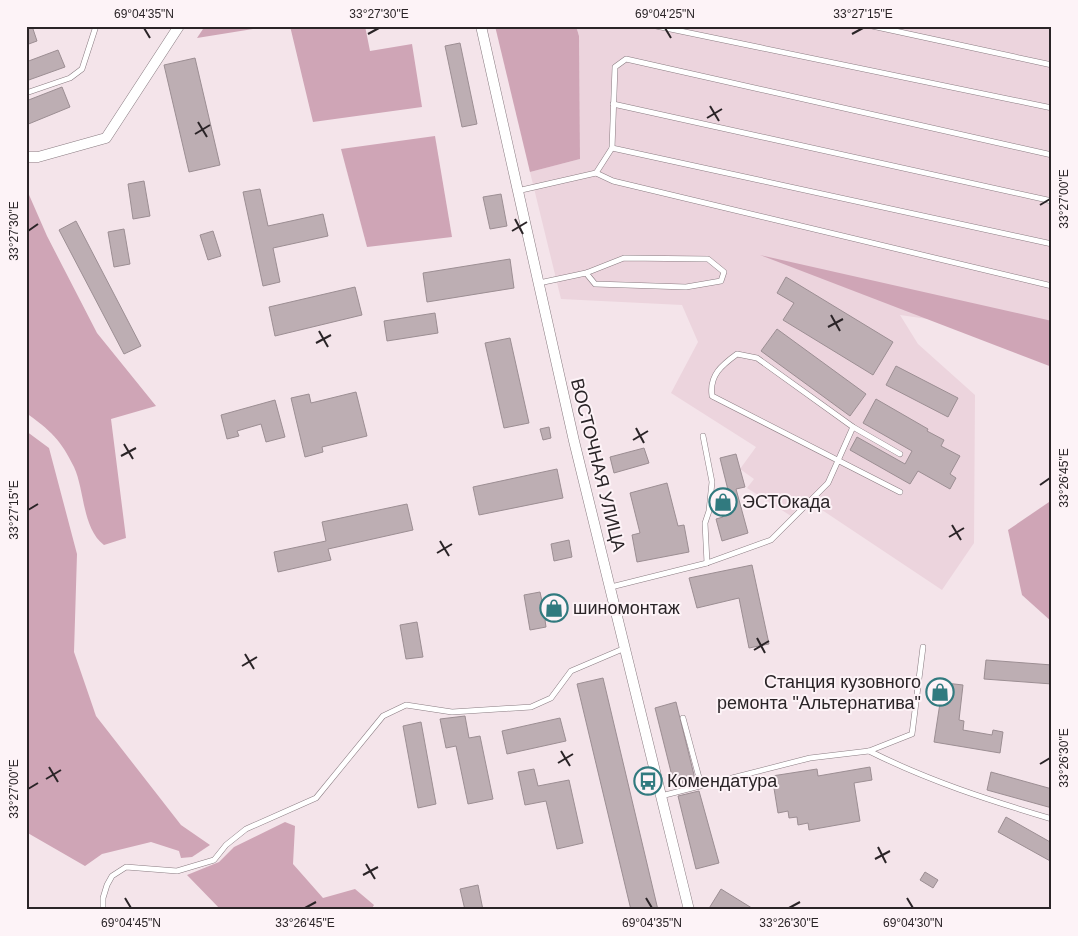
<svg xmlns="http://www.w3.org/2000/svg" width="1078" height="936" font-family="Helvetica,sans-serif">
<style>
.built{fill:#ecd4dd}
.forest{fill:#cfa5b6}
.building{fill:#bdaeb3;stroke:#9c8e93}
.lines{fill:none;stroke-linecap:round;stroke-linejoin:round}
.lane-casing{stroke:#8a7c82;stroke-width:6}
.street-casing{stroke:#8a7c82;stroke-width:11}
.lane{stroke:#fff;stroke-width:5}
.street{stroke:#fff;stroke-width:10}
.ticks{fill:none;stroke:#2a2427;stroke-width:2}
.labels{text-anchor:middle;stroke-width:4;stroke-linejoin:round;paint-order:stroke}
.street-label{font-size:18px;fill:#2a2427;stroke:#fdf3f7}
.poi-label{font-size:18px;fill:#2a2427;stroke:#fdf3f7;text-anchor:start}
.neatline{fill:none;stroke:#2a2427;stroke-width:2}
.ticks-label{font-size:12px;text-anchor:middle;fill:#2a2427}
</style>
<rect width="100%" height="100%" fill="#f4e4ea"/>
<polygon class="built" points="576,26 1052,26 1052,337 900,315 918,344 975,395 974,543 942,590 804,498 791,516 747,488 754,479 740,469 756,447 671,393 698,342 682,305 561,299 530,172 580,159 579,36"/>
<g class="forest">
<polygon points="205,26 272,26 197,38"/>
<polygon points="290,26 365,26 370,51 412,44 422,107 313,122"/>
<polygon points="495,26 576,26 579,36 580,159 530,172"/>
<polygon points="435,136 452,237 367,247 341,149"/>
<path d="M 26,188 L 47,236 L 97,333 L 156,406 L 111,419 L 126,538 L 104,545 C 82,528 85,491 74,467 C 61,440 50,430 26,413 Z"/>
<polygon points="760,255 1052,321 1052,367"/>
<polygon points="26,431 49,448 77,554 74,652 96,716 181,825 210,845 192,857 181,858 179,851 151,842 102,854 85,866 26,832"/>
<polygon points="1052,500 1052,622 1022,595 1008,530"/>
<polygon points="285,822 295,826 293,864 323,898 355,889 374,905 371,910 221,910 187,875 219,862 234,847"/>
</g>
<g class="building">
<polygon points="26,26 32,26 37,41 26,45"/>
<polygon points="460,43 477,124 462,127 445,46"/>
<polygon points="58,50 65,67 26,81 26,62"/>
<polygon points="195,58 220,165 189,172 164,65"/>
<polygon points="62,87 70,107 26,125 26,101"/>
<polygon points="144,181 150,216 133,219 128,184"/>
<polygon points="260,189 268,226 323,214 328,236 273,248 280,282 263,286 243,192"/>
<polygon points="501,194 507,226 490,229 483,197"/>
<polygon points="76,221 141,346 124,354 59,230"/>
<polygon points="124,229 130,264 114,267 108,232"/>
<polygon points="213,231 221,256 208,260 200,235"/>
<polygon points="510,259 514,288 427,302 423,273"/>
<polygon points="786,277 893,342 873,375 783,320 794,303 777,293"/>
<polygon points="355,287 362,315 275,336 269,307"/>
<polygon points="435,313 438,333 387,341 384,321"/>
<polygon points="777,329 866,394 850,416 761,351"/>
<polygon points="510,338 529,423 504,428 485,343"/>
<polygon points="896,366 958,398 948,417 886,385"/>
<polygon points="356,392 367,436 322,447 323,452 305,457 291,398 309,394 311,403"/>
<polygon points="876,399 928,429 927,431 944,440 941,446 960,456 950,474 956,478 950,489 918,471 910,484 850,450 857,437 905,464 912,451 863,423"/>
<polygon points="275,400 285,437 266,442 261,424 237,431 239,436 227,439 221,415"/>
<polygon points="549,427 551,438 543,440 540,429"/>
<polygon points="644,448 649,463 614,473 610,457"/>
<polygon points="736,454 745,487 736,489 748,533 722,541 716,519 723,517 717,496 724,495 724,491 728,490 720,458"/>
<polygon points="557,469 563,498 479,515 473,487"/>
<polygon points="667,483 678,526 684,525 689,552 637,562 632,535 640,533 630,493"/>
<polygon points="407,504 413,530 328,549 331,560 278,572 274,552 326,541 322,522"/>
<polygon points="569,540 572,557 554,561 551,544"/>
<polygon points="752,565 769,644 749,648 739,598 697,608 689,578"/>
<polygon points="540,592 542,601 558,599 561,617 545,620 546,627 530,630 524,595"/>
<polygon points="417,622 423,657 406,659 400,625"/>
<polygon points="986,660 1052,665 1052,684 984,679"/>
<polygon points="603,678 658,910 631,910 577,684"/>
<polygon points="937,682 963,685 959,720 964,721 963,730 992,735 993,730 1003,732 1000,753 934,742 940,703 935,703"/>
<polygon points="676,702 696,783 675,788 655,708"/>
<polygon points="465,716 469,738 480,736 493,799 468,804 456,746 446,748 440,719"/>
<polygon points="560,718 566,741 507,754 502,731"/>
<polygon points="421,722 436,804 418,808 403,726"/>
<polygon points="870,767 872,780 854,783 860,821 809,830 808,823 798,825 797,817 789,818 788,811 778,813 772,776 817,769 818,776"/>
<polygon points="534,769 538,786 569,780 583,843 557,849 546,801 525,805 518,772"/>
<polygon points="991,772 1052,789 1052,808 987,790"/>
<polygon points="699,791 719,863 696,869 678,796"/>
<polygon points="1006,817 1052,843 1052,862 998,832"/>
<polygon points="925,872 938,880 933,888 920,880"/>
<polygon points="478,885 483,910 465,910 460,889"/>
<polygon points="721,889 755,910 708,910"/>
</g>
<g class="lines">
<g class="lane-casing">
<g id="lane">
<polyline points="656,26 1052,108"/>
<polyline points="872,26 1052,65"/>
<polyline points="26,93 70,78 82,69 96,26"/>
<polyline points="613,104 1052,201"/>
<polyline points="612,148 1052,244"/>
<polyline points="596,173 612,148 615,67 626,59 1052,155"/>
<polyline points="517,191 596,173 613,181 1052,286"/>
<polyline points="539,283 586,273 624,258 708,259 724,272 721,281 686,287 595,284 586,273"/>
<polyline points="853,427 900,454"/>
<polyline points="703,436 712,482 709,511 705,523 707,563"/>
<path d="M 611,587 L 707,563 L 771,540 L 828,483 L 853,427 L 757,358 L 737,354 C 722,365 709,375 712,396 L 900,492"/>
<polyline points="683,718 701,785"/>
<path d="M 869,751 C 929,781 988,800 1052,819"/>
<polyline points="661,796 810,758 869,751 912,734 923,647"/>
<polyline points="103,910 103,898 107,885 112,876 126,867 177,871 214,860 226,845 246,829 316,798 383,716 406,705 452,712 531,707 551,698 571,671 625,648"/>
</g>
</g>
<g class="street-casing">
<g id="street">
<polyline points="481,26 574,441 689,910"/>
<polyline points="26,157 38,157 106,138 179,26"/>
</g>
</g>
<use href="#lane" class="lane"/>
<use href="#street" class="street"/>
</g>
<path class="ticks" d="M 144,28 L 150,38M 665,28 L 671,38M 368,34 L 379,28M 852,34 L 863,28M 710,106 L 719,121M 707,118 L 722,109M 198,122 L 207,137M 195,134 L 210,125M 1040,205 L 1050,199M 515,219 L 523,234M 28,231 L 38,224M 512,231 L 527,222M 831,315 L 840,331M 828,327 L 843,319M 319,331 L 328,347M 316,343 L 331,335M 636,428 L 644,443M 633,440 L 648,431M 124,444 L 133,459M 121,456 L 136,448M 1040,485 L 1050,478M 28,510 L 38,504M 952,525 L 961,540M 949,537 L 964,528M 440,541 L 449,556M 437,553 L 452,544M 757,638 L 765,653M 754,650 L 769,641M 245,654 L 254,669M 242,666 L 257,657M 561,751 L 570,766M 558,763 L 573,754M 1040,764 L 1050,758M 49,767 L 58,782M 46,779 L 61,770M 28,789 L 38,783M 878,847 L 886,863M 875,859 L 890,851M 366,864 L 375,879M 363,875 L 378,867M 125,898 L 131,908M 646,898 L 652,908M 907,898 L 913,908M 305,908 L 316,902M 789,908 L 800,902"/>
<defs>
<g id="shop-ring" transform="scale(1.4375)"><circle r="9.5" fill="#fdf3f7" stroke="#317a7f" stroke-width="1.5"/><path d="M-5-2.5h2.3a2.7 3.5 0 0 1 5.4 0H5L5.5 6h-11ZM-1.5-2.5h3a1.5 2.3 0 0 0-3 0Z" fill="#317a7f"/></g>
<g id="bus-ring" transform="scale(1.4375)"><circle r="9.5" fill="#fdf3f7" stroke="#317a7f" stroke-width="1.5"/><path d="M-5-6H5V4H4V6H2V4H-2V6H-4V4H-5ZM-3.5-4V0h7V-4ZM-3.5 1.2v1.5H-2V1.2ZM2 1.2v1.5H3.5V1.2Z" fill="#317a7f"/></g>
</defs>
<g fill-rule="evenodd">
<use href="#shop-ring" x="723" y="502"/>
<use href="#shop-ring" x="554" y="608"/>
<use href="#shop-ring" x="940" y="692"/>
<use href="#bus-ring" x="648" y="781"/>
</g>
<g class="labels">
<g class="street-label">
<text transform="translate(598 465) rotate(76)" y="6">ВОСТОЧНАЯ УЛИЦА</text>
</g>
<g class="poi-label">
<text x="742" y="508">ЭСТОкада</text>
<text x="573" y="614">шиномонтаж</text>
<text x="921" y="688" text-anchor="end">Станция кузовного<tspan x="921" dy="21">ремонта "Альтернатива"</tspan></text>
<text x="667" y="787">Комендатура</text>
</g>
</g>
<rect width="1078" height="936" fill="none" stroke="#fdf3f7" stroke-width="55"/>
<rect x="28" y="28" width="1022" height="880" class="neatline"/>
<g class="ticks-label">
<text x="144" y="18">69°04'35"N</text>
<text x="379" y="18">33°27'30"E</text>
<text x="665" y="18">69°04'25"N</text>
<text x="863" y="18">33°27'15"E</text>
<text transform="translate(1064 199) rotate(-90)" y="4">33°27'00"E</text>
<text transform="translate(14 231) rotate(-90)" y="4">33°27'30"E</text>
<text transform="translate(1064 478) rotate(-90)" y="4">33°26'45"E</text>
<text transform="translate(14 510) rotate(-90)" y="4">33°27'15"E</text>
<text transform="translate(1064 758) rotate(-90)" y="4">33°26'30"E</text>
<text transform="translate(14 789) rotate(-90)" y="4">33°27'00"E</text>
<text x="131" y="927">69°04'45"N</text>
<text x="305" y="927">33°26'45"E</text>
<text x="652" y="927">69°04'35"N</text>
<text x="789" y="927">33°26'30"E</text>
<text x="913" y="927">69°04'30"N</text>
</g>
</svg>
